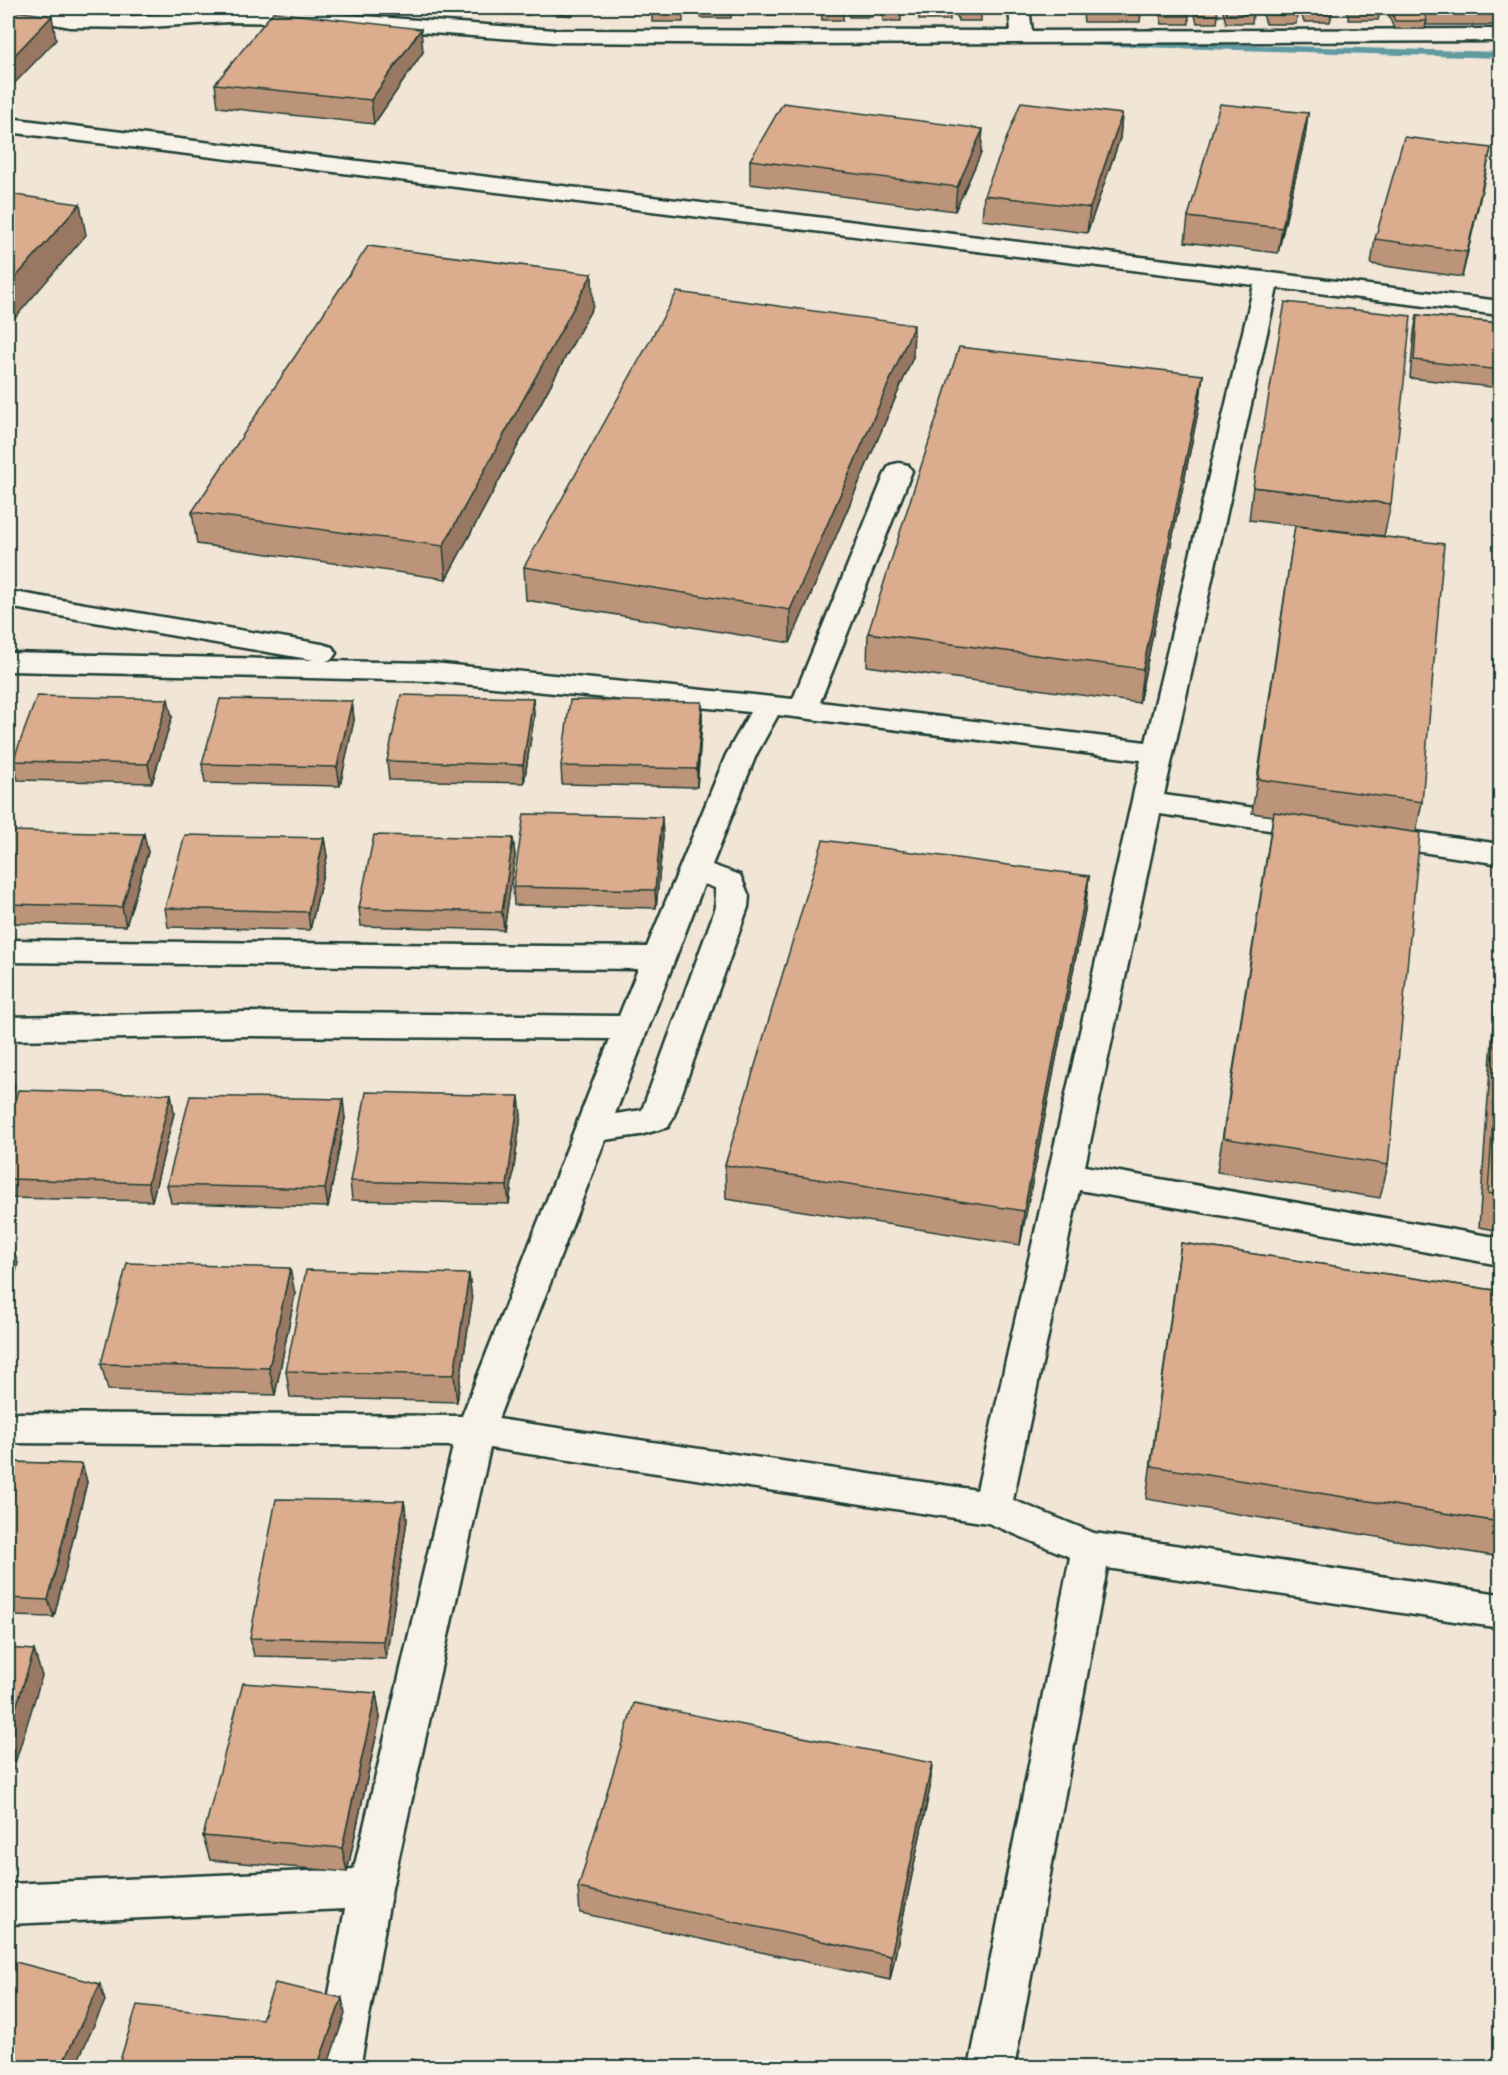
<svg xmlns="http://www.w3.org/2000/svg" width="1508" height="2075" font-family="Mynerve,sans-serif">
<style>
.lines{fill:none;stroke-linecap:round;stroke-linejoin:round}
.stream{fill:#609ba2;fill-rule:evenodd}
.minor-casing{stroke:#1f3d34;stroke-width:5}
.minor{fill:#f7f3e8;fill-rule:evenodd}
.wall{fill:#bc9479;stroke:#1f3d34;stroke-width:1.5}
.shaded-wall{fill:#997863;stroke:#1f3d34;stroke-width:1.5}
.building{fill:#dbac8d;stroke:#1f3d34;stroke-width:1.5}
</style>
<rect width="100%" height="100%" fill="#f1e5d6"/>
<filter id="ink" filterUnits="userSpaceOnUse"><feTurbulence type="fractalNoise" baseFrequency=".0167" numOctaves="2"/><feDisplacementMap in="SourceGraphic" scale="12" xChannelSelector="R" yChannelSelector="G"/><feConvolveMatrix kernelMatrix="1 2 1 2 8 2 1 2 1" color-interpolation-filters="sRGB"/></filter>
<g filter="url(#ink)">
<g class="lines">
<g class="stream">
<polygon points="213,8 230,8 255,15 250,18"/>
<polygon points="1046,39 1500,52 1500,58 1042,44 1041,42"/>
</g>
<g class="minor-casing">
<g id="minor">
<polygon points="8,8 33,8 70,15 134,16 228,10 295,11 555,30 1011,31 1009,8 1029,8 1032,31 1500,29 1500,41 793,44 555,42 295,23 228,22 134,28 70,27 8,15"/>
<path d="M 8,118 L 1500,301 L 1500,315 L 1277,288 L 1164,795 L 1317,817 L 1328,820 L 1332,827 L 1328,834 L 1317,837 L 1160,814 L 1085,1166 L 1500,1238 L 1500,1265 L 1079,1190 L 1013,1500 L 1094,1533 L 1500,1594 L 1500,1628 L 1107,1568 L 1014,2068 L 969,2068 L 1070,1557 L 988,1523 L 490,1448 L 392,1888 L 360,2068 L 315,2068 L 345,1909 L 8,1924 L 8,1884 L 354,1869 L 453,1446 L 8,1443 L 8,1413 L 462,1416 L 610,1039 L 248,1036 L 8,1040 L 8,1017 L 248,1012 L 619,1016 L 638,969 L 8,962 L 8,940 L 647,947 L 726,755 L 750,712 L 433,681 L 8,671 L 8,653 L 314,660 L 8,607 L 8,591 L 322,644 L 332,647 L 336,653 L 332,659 L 326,661 L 433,663 L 793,699 L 886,471 L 890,465 L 899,463 L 908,465 L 912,471 L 820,702 L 1146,742 L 1254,285 L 8,132 ZM 778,715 L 1141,760 L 977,1490 L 498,1419 L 605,1140 L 640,1135 L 668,1127 L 673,1118 L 748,907 L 749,896 L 740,875 L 712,865 L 756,755 ZM 704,884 L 715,888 L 716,907 L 642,1110 L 615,1114 Z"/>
<polygon points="1374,826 1500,844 1500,864 1363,843 1359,836 1363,829"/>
</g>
</g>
<use href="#minor" class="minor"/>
</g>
<g class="wall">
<polygon points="395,8 423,8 422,9"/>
<polygon points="449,8 476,8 475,10 449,9"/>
<polygon points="496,8 532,8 531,15 496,14"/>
<polygon points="547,8 575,8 570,15 548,13"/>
<polygon points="683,8 683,22 652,22 652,14"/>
<rect x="701" y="8" width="30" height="10"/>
<rect x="741" y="8" width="37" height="7"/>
<polygon points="821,8 843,8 843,20 822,20"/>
<polygon points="849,8 873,8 872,17 849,17"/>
<polygon points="882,8 901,8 901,21 883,21"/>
<polygon points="918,8 950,8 950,20 919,20"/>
<polygon points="956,8 981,8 981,21 958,21"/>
<polygon points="1082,8 1140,8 1141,13 1140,22 1084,22"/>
<polygon points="1158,8 1187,8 1189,16 1189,24 1162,24"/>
<polygon points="1193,8 1216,8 1218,15 1217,23 1197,23"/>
<polygon points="1222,8 1251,8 1253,14 1252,23 1226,23"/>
<polygon points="1261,8 1295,8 1297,15 1296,24 1266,24"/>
<polygon points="1299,8 1330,8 1332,14 1330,22 1304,22"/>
<polygon points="1345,8 1378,8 1380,12 1378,20 1349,20"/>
<polygon points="1386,8 1500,8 1500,14 1498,25 1427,25 1426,23 1425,29 1394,29"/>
<polygon points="423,52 374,124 218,107 215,84"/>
<polygon points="1308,113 1305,137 1278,253 1185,242 1188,217"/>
<polygon points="1122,114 1120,138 1087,233 982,220 984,195"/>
<polygon points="981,153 955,211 750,184 750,160"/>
<polygon points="1486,172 1462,277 1371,264 1375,239"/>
<polygon points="593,306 446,579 197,544 192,512"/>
<polygon points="1417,315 1500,323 1500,388 1410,378 1414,332"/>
<polygon points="913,357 790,643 526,600 524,567"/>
<polygon points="1203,375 1199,407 1139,703 867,666 868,633"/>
<polygon points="1253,487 1391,504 1384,536 1249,520"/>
<polygon points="1295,526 1422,802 1416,832 1388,1165 1380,1198 1217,1172 1273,816 1252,813"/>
<polygon points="533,698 534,717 524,783 389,780 387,761"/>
<polygon points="352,701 354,720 340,786 205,783 202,764"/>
<polygon points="702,702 702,721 697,787 562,784 561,766"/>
<polygon points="172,717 152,783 18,780 13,761"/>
<polygon points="8,831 148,852 126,926 8,923"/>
<polygon points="663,836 656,908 514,905 513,887"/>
<polygon points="324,838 327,857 310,930 168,927 165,908"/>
<polygon points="513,838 515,856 504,930 361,926 359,908"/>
<polygon points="1089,876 1085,910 1020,1245 726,1199 725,1165"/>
<polygon points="1500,926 1500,1231 1479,1227"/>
<polygon points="171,1094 174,1113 152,1201 8,1198 8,1124"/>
<polygon points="521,1115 509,1204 352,1200 350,1181"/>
<polygon points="345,1118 328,1207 171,1203 167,1185"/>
<polygon points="1181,1243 1500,1291 1500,1557 1146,1499 1176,1277"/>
<polygon points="469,1274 472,1301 457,1402 290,1397 286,1371"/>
<polygon points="295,1294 275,1395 108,1390 101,1364"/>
<polygon points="8,1462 82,1464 87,1482 54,1617 8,1616"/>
<polygon points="404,1501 407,1520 386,1659 254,1656 250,1638"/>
<polygon points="376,1693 380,1718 347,1872 210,1860 203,1836"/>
<polygon points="932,1763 930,1788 890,1980 580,1913 578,1888"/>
</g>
<g class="shaded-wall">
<polygon points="570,8 575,8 570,15"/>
<polygon points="52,16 56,40 8,90 8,62"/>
<polygon points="421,29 423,52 374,124 371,100"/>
<polygon points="1308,113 1305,137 1278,253 1282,228"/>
<polygon points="1122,114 1120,138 1087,233 1090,208"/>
<polygon points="983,129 981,153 955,211 957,187"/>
<polygon points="1491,148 1486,172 1462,277 1467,252"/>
<polygon points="80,204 86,235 8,326 8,286"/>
<polygon points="592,274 593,306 446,579 443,546"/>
<polygon points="914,325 913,357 790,643 790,610"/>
<polygon points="1203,375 1199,407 1139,703 1143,669"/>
<polygon points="533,698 534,717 524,783 523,765"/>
<polygon points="168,699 172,717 152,783 148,764"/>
<polygon points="352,701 354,720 340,786 337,767"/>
<polygon points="702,702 702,721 697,787 697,769"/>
<polygon points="662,817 663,836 656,908 655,890"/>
<polygon points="144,834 148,852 126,926 122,907"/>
<polygon points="324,838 327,857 310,930 308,912"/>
<polygon points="513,838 515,856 504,930 502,912"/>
<polygon points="1089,876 1085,910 1020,1245 1024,1211"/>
<polygon points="10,1068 15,1087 8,1118 8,1079"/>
<polygon points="171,1094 174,1113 152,1201 148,1183"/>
<polygon points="519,1096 521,1115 509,1204 507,1186"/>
<polygon points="343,1099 345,1118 328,1207 325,1189"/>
<polygon points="12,1245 18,1263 8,1307 8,1266"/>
<polygon points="290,1268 295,1294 275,1395 269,1368"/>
<polygon points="469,1274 472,1301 457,1402 454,1375"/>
<polygon points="82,1464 87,1482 54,1617 48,1600"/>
<polygon points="404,1501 407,1520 386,1659 383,1641"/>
<polygon points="34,1650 42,1676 8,1786 8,1733"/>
<polygon points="376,1693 380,1718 347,1872 342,1848"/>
<polygon points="932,1763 930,1788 890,1980 891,1956"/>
<polygon points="100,1984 105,2001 75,2067 61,2067"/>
<polygon points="342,1998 345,2014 327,2067 317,2067"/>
</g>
<g class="building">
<rect x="652" y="8" width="31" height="6"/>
<rect x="701" y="8" width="30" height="1"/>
<rect x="822" y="8" width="21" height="4"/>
<rect x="849" y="8" width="24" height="1"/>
<rect x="883" y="8" width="18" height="5"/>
<polygon points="919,8 950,8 950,12 920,12"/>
<polygon points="958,8 981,8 981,12 958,13"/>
<polygon points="1084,8 1140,8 1141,13 1085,13"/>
<polygon points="1161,8 1187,8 1189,16 1163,16"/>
<polygon points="1196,8 1216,8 1218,15 1198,15"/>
<polygon points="1225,8 1251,8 1253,14 1227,14"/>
<polygon points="1264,8 1295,8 1297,15 1267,15"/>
<polygon points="1303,8 1330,8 1332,14 1305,14"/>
<polygon points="1349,8 1378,8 1380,12 1350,11"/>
<polygon points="1390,8 1422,8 1427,21 1395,21"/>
<rect x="1430" y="8" width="70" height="1"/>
<polygon points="8,10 52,16 8,62"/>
<polygon points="273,12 421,29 371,100 215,84"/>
<polygon points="1021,102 1122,114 1090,208 984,195"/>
<polygon points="783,103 983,129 957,187 750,160"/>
<polygon points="1220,104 1308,113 1282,228 1188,217"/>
<polygon points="1404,137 1491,148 1467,252 1375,239"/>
<polygon points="8,194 80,204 8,286"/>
<polygon points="368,246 592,274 443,546 192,512"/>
<polygon points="677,292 914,325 790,610 524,567"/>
<polygon points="1285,302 1411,316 1391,504 1253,487"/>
<polygon points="1417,315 1500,323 1500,370 1414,360"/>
<polygon points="959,347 1203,375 1143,669 868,633"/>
<polygon points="1295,526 1444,544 1422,802 1258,779"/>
<polygon points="401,695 533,698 523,765 387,761"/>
<polygon points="37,696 168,699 148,764 13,761"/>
<polygon points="220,699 352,701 337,767 202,764"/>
<polygon points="570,700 702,702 697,769 561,766"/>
<polygon points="1274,812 1420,833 1388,1165 1223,1138"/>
<polygon points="524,814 662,817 655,890 513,887"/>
<polygon points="8,831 144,834 122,907 8,904"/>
<polygon points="185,835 324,838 308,912 165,908"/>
<polygon points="374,835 513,838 502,912 359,908"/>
<polygon points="823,840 1089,876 1024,1211 725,1165"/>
<polygon points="1500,1017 1500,1195 1488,1193"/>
<polygon points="8,1068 10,1068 8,1079"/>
<polygon points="18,1090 171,1094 148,1183 8,1179 8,1124"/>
<polygon points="366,1092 519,1096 507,1186 350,1181"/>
<polygon points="190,1096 343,1099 325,1189 167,1185"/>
<polygon points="1181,1243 1500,1291 1500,1522 1151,1466"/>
<polygon points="8,1245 12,1245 8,1266"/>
<polygon points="127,1263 290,1268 269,1368 101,1364"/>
<polygon points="306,1270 469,1274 454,1375 286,1371"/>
<polygon points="8,1462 82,1464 48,1600 8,1598"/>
<polygon points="276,1499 404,1501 383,1641 250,1638"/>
<polygon points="8,1648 34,1650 8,1733"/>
<polygon points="243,1683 376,1693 342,1848 203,1836"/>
<polygon points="634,1703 932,1763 891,1956 578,1888"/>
<polygon points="8,1960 100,1984 61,2067 8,2067"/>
<polygon points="275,1983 342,1998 317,2067 118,2067 137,2005 262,2019"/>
<polygon points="412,2059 451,2067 409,2067"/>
</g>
</g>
<rect width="1508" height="2075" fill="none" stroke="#f7f3e8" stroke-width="30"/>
<rect x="15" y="15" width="1478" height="2045" fill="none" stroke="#1f3d34" stroke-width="2" filter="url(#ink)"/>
</svg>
